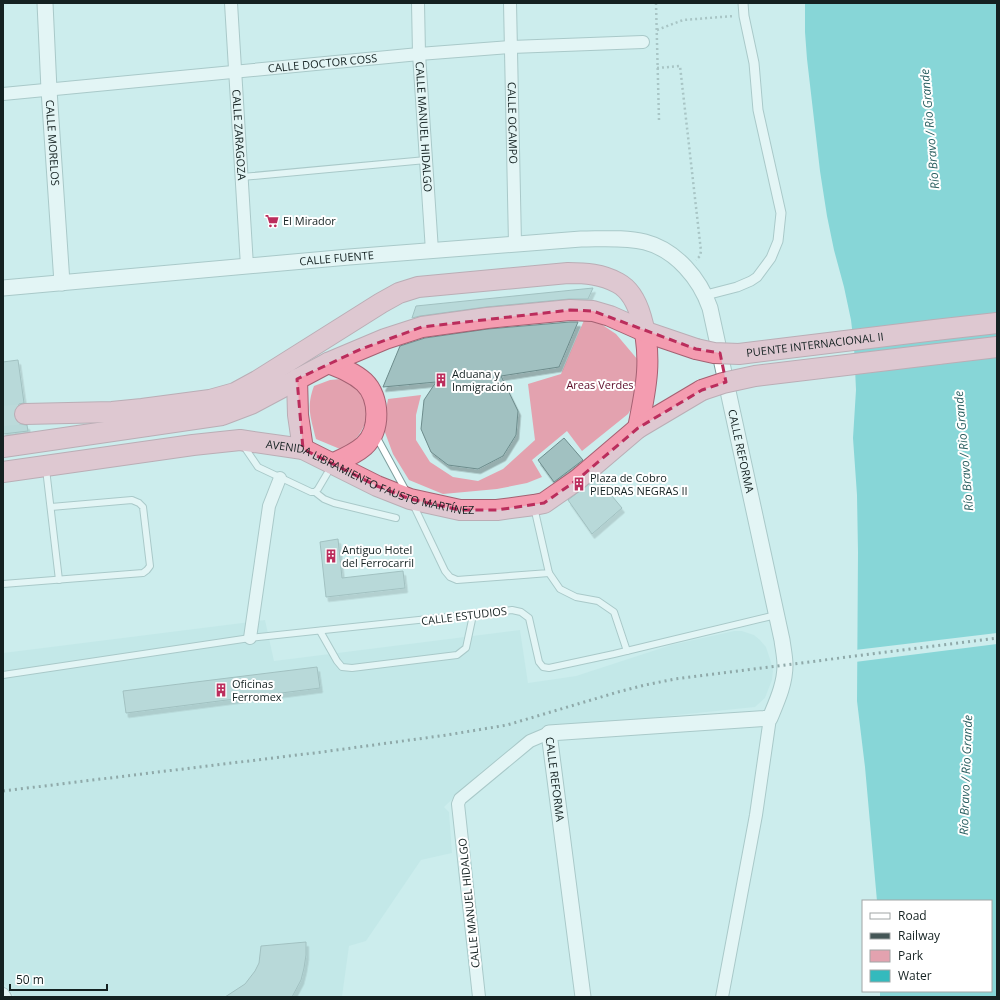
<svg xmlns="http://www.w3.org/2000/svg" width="1000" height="1000" font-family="'Open Sans',sans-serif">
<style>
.built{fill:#b9e3e3}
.green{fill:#e3a2af}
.water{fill:#34babd}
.pier{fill:#cceded}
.building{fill:#a1c1c1;stroke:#6d8c8c;filter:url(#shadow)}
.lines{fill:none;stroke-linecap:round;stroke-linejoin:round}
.trunk-tunnel{stroke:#a7c4c4;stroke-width:20;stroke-dasharray:20 10;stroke-linecap:butt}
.service-casing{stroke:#7f9e9e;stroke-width:8}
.pedestrian-casing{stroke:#7f9e9e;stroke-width:11}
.minor-casing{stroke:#7f9e9e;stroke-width:14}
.tertiary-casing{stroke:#7f9e9e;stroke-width:17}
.trunk-casing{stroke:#a46172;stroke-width:22}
.path{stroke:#7d9595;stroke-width:2.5;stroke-dasharray:2 3;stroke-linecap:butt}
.service{stroke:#fff;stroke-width:6}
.pedestrian{stroke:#fff;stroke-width:9}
.minor{stroke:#fff;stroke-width:12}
.tertiary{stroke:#fff;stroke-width:15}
.trunk{stroke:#f49cb0;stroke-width:20}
.rail{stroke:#455757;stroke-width:3;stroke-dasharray:2 4;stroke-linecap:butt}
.trunk-bridge-casing{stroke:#a46172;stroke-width:22;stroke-linecap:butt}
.trunk-bridge{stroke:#f49cb0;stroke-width:20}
.marked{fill:none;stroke:#bb2d5c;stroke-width:3;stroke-dasharray:8 5;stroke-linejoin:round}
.labels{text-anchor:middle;stroke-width:4;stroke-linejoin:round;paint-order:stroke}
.street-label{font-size:11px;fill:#142121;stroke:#fff}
.poi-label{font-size:11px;fill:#142121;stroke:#fff;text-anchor:start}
.park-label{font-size:11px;fill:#5d0d29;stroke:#fff}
.water-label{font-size:12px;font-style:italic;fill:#2a5f60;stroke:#fff}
</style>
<defs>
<filter id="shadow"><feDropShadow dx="2.5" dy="4.5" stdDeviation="0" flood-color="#0004"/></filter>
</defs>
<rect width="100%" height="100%" fill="#cceded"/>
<polygon class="built" points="265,620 274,661 520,630 528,683 576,676 671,645 734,631 742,631 754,635 760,640 766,647 771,662 773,671 772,680 765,698 755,707 553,728 512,749 482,771 444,807 449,812 452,853 421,860 366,941 349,946 342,997 15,997 3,983 3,653"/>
<g class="green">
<polygon points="585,318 592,318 616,334 638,360 643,390 628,414 582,451 567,431 532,460 542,477 527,483 497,489 443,494 409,480 393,454 383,427 388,399 421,395 416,415 416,440 430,462 453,477 478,481 503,469 535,440 528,384 561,374"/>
<path d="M 341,379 C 346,381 352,383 356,386 C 361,390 363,395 365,401 C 370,424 361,432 348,449 L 340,449 L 316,439 C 311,418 306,407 314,386 L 330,380 Z"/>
</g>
<polygon class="water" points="805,3 997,3 997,997 880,997 880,991 991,991 991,901 877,901 865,767 857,701 858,552 857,495 853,438 856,390 854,346 851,320 844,287 834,250 827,216 820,171 807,59 805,32"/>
<polygon class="pier" points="997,633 997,644 855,662 855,650"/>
<g class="building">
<polygon points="593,288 588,299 569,299 486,307 420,316 412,318 416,306"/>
<polygon points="570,322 578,322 559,367 501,376 518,411 516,435 503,456 478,469 448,465 431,452 421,429 424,400 436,382 383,387 400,346 425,338 488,329"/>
<polygon points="18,360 24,403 19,404 15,408 14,415 15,420 19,424 27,425 28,431 3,434 3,362"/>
<polygon points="564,438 583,460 554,482 538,460"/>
<polygon points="597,478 622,508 592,534 568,500"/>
<polygon points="338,539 342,578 403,571 405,588 326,597 320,542"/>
<polygon points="317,667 320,688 126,713 123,691"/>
<polygon points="306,942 306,955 304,968 301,980 292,997 225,997 245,984 255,971 259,963 261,946"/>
</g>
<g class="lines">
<polyline class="trunk-tunnel" points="3,416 25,414"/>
<g class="service-casing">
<g id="service">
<polyline points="242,177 426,160"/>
<polyline points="376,436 407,493"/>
<polyline points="243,445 258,467 311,492 315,492 318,489 331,467"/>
<polyline points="46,469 59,580"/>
<polyline points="315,492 324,499 334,503 396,518"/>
<polyline points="413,504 445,571 450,577 457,580 549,573 534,507"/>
<polyline points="549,573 560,589 576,597 598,601 614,612 627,651"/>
<polyline points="3,584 143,573 147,570 150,566 143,507 139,503 132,500 51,507"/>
<polyline points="320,631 337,661 342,667 352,668 457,655 466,648 473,615"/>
<polyline points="3,675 250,638 512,610 521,612 529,618 539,662 543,667 549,668 614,654 776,615"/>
</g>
</g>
<g class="pedestrian-casing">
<polyline id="pedestrian" points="706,295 737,287 751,281 757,277 771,258 778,241 781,213 758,110 754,63 744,16 743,3"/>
</g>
<g class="minor-casing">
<g id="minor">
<path id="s1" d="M 231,3 L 247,266"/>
<path id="s2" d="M 418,3 L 419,54 L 432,251"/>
<path id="s3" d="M 510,3 L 515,244"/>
<path id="s4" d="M 3,94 L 419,54 L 511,47 L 643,42"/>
<polyline points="250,638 269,506 280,478"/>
<polyline points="3,994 5,997"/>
<polyline points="479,997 458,804 460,799 530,741 549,733"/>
<polyline points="722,997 756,815 770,718"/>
</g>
</g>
<g class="tertiary-casing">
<g id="tertiary">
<path id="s5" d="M 45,3 L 49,90 L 62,283"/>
<path id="s6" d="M 3,288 L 349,257 L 581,239 C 602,239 625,237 645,242 C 676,250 700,279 710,308 L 782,640 C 783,648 785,657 785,665 C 785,684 777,701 770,718 L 549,733 L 583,997"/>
</g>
</g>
<g class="trunk-casing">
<g id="trunk">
<polyline points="935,330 997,323"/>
<polyline points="938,354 997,347"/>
<path d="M 328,363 C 341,368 354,373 364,382 C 380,397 381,431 364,446 C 355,454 343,459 332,464"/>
<polyline points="297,379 298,415 303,449"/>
<path d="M 25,414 L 112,412 L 142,409 L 210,400 L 235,393 L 257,381 L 381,303 L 399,293 L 418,287 L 568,273 C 585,273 602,274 618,283 C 631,290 637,303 641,317 C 653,356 646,389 638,428"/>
<polyline points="3,447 222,415 251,404 328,363 385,339 422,327 487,318 570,310 593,311 610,316 646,332 696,349"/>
<path id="s7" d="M 3,472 L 193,445 L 240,440 L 303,449 L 377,486 L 410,499 L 460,510 L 497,510 L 534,505 L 544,503 L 577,480 L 638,428 L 702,390"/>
</g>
</g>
<g class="path">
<polyline points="656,3 659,120"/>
<polyline points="657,30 683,20 734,16"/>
<polyline points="657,68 680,66 701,251 700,256 696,260"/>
</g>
<use href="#service" class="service"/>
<use href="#pedestrian" class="pedestrian"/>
<use href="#minor" class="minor"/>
<use href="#tertiary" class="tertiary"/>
<use href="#trunk" class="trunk"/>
<polyline class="rail" points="3,791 322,752 447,735 507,725 618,692 645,685 675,679 997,638"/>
<g class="trunk-bridge-casing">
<g id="trunk-bridge">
<path id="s8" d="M 696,349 L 714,353 L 739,354 L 935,330"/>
<polyline points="702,390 723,383 755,376 938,354"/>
</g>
</g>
<use href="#trunk-bridge" class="trunk-bridge"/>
</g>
<path d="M0 0H1000V1000H0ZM 570,310 L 593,311 L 696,349 L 720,353 L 726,382 L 702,390 L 638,428 L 577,480 L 544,503 L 497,510 L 460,510 L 410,499 L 377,486 L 303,449 L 297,379 L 361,349 L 422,327 Z" fill="#cceded" fill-opacity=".55" fill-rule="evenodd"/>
<path class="marked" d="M 570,310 L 593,311 L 696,349 L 720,353 L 726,382 L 702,390 L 638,428 L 577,480 L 544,503 L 497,510 L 460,510 L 410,499 L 377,486 L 303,449 L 297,379 L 361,349 L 422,327 Z"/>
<defs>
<g id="supermarket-bare" transform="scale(1.08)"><path d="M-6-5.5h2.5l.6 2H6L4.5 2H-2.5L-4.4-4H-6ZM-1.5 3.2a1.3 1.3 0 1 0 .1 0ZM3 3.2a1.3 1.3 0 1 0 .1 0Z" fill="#bb2d5c" stroke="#fff" stroke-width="2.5" paint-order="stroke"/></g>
<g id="building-bare" transform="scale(1.08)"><path d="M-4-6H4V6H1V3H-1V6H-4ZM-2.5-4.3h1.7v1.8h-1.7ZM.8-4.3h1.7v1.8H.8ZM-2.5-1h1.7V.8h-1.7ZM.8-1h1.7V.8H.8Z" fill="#bb2d5c" stroke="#fff" stroke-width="2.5" paint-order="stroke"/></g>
</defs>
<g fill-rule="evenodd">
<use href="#supermarket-bare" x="272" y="221"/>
<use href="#building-bare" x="441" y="380"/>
<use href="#building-bare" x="579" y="484"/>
<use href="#building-bare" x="331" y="556"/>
<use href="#building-bare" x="221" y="690"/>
</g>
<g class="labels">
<g class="street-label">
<text dy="4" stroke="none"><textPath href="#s4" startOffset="321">CALLE DOCTOR COSS</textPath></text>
<text dy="4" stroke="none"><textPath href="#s3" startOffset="120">CALLE OCAMPO</textPath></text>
<text dy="4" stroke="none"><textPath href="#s2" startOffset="124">CALLE MANUEL HIDALGO</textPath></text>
<text dy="4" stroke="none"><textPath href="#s1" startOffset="132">CALLE ZARAGOZA</textPath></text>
<text dy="4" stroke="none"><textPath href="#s5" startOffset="140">CALLE MORELOS</textPath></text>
<text dy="4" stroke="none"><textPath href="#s6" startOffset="335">CALLE FUENTE</textPath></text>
<text dy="4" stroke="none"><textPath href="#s8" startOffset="120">PUENTE INTERNACIONAL II</textPath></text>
<text dy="4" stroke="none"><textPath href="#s6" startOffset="887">CALLE REFORMA</textPath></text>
<text dy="4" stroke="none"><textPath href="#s7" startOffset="376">AVENIDA LIBRAMIENTO FAUSTO MARTÍNEZ</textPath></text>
<text transform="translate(464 616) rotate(-7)" y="4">CALLE ESTUDIOS</text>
<text dy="4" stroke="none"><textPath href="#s6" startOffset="1429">CALLE REFORMA</textPath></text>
<text transform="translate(469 903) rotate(-96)" y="4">CALLE MANUEL HIDALGO</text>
</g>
<g class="poi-label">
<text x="283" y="225">El Mirador</text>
<text x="452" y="378">Aduana y<tspan x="452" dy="13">Inmigración</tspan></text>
<text x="590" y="482">Plaza de Cobro<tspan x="590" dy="13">PIEDRAS NEGRAS II</tspan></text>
<text x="342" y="554">Antiguo Hotel<tspan x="342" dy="13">del Ferrocarril</tspan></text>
<text x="232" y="688">Oficinas<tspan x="232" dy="13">Ferromex</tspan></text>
</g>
<g class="park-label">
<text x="600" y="389">Areas Verdes</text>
</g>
<g class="water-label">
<text transform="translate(930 129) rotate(-95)" y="4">Río Bravo / Rio Grande</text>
<text transform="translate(964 451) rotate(-95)" y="4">Río Bravo / Rio Grande</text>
<text transform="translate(966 775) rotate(-88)" y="4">Río Bravo / Rio Grande</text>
</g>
</g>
<rect width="1000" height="1000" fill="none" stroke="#142121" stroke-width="8"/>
<rect x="862" y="900" width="130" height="92" fill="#ffffff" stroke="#a1a6a6"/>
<rect x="870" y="913" width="20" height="6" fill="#ffffff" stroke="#a1a6a6"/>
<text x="898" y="920" font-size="12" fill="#142121">Road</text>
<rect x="870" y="933" width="20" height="6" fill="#455757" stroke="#a1a6a6"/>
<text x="898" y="940" font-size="12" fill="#142121">Railway</text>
<rect x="870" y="950" width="20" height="12" fill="#e3a2af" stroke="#a1a6a6"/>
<text x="898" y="960" font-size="12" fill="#142121">Park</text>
<rect x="870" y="970" width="20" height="12" fill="#34babd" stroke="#a1a6a6"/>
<text x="898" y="980" font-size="12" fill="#142121">Water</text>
<path d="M10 984v6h97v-6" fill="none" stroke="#142121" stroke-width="2"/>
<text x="16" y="984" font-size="12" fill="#142121" stroke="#ffffff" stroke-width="3" paint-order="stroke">50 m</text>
</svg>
